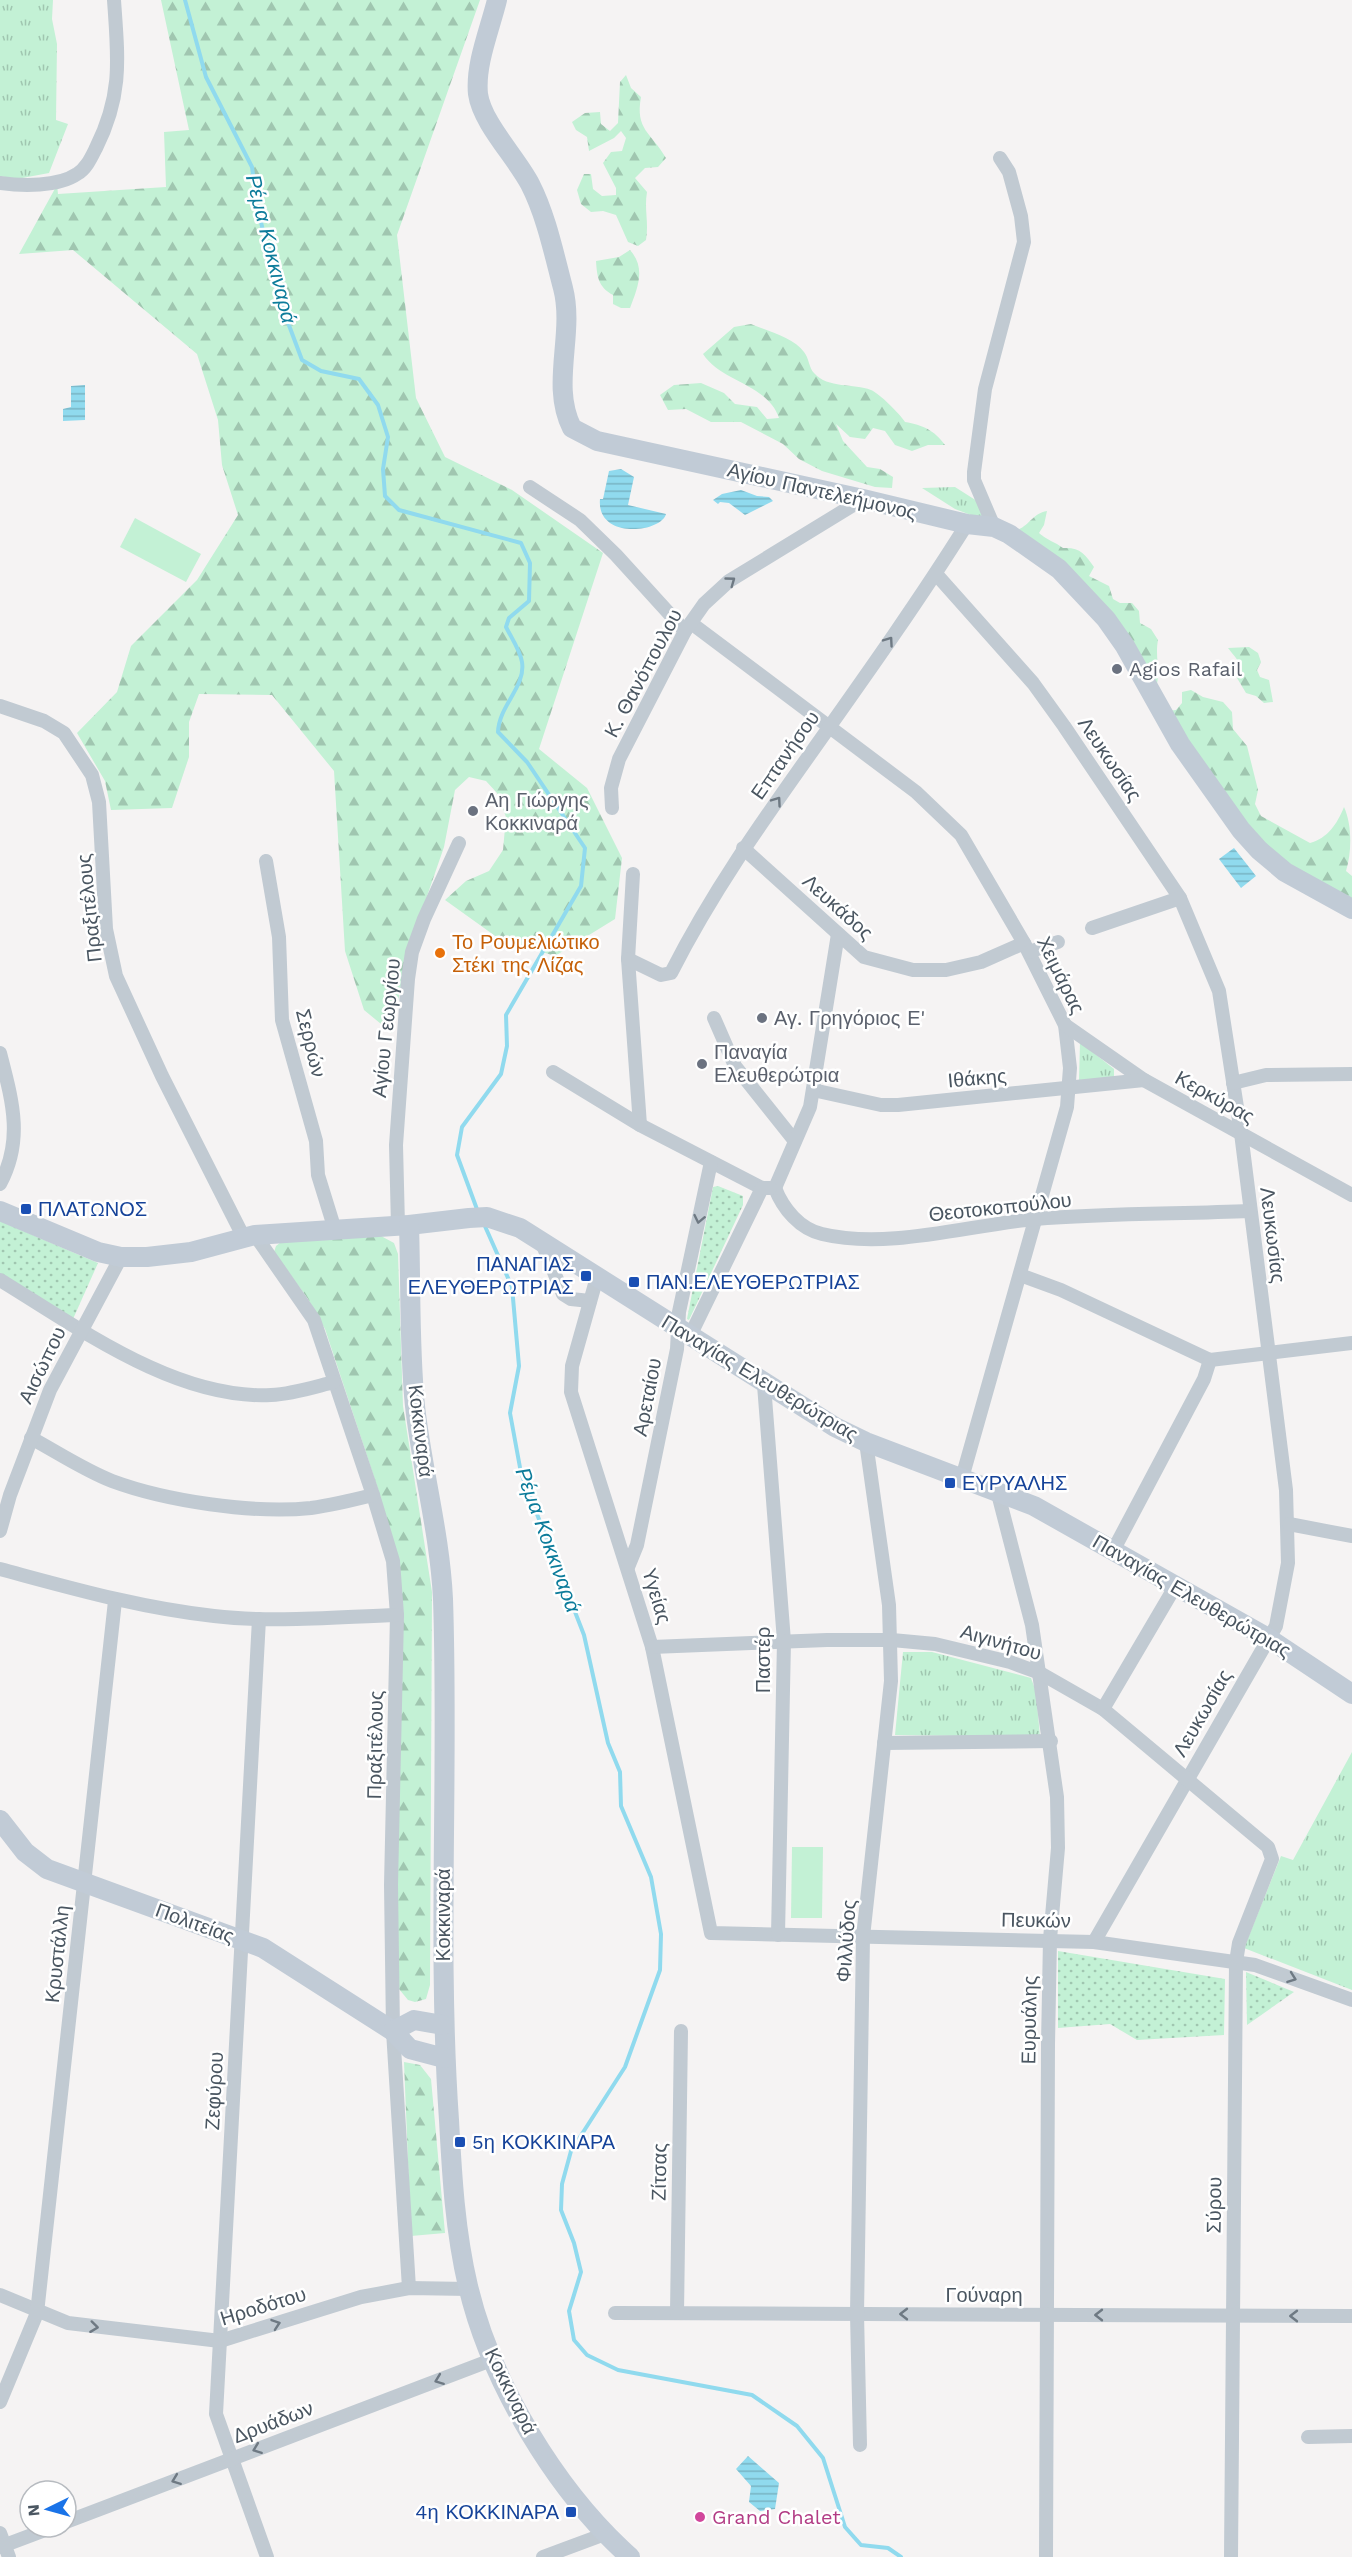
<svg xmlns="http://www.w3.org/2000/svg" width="1352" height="2557" font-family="'Work Sans',sans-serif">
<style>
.grass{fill:url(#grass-tufts)}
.forest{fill:url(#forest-firs)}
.garden{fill:url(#garden-dots)}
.pitch{fill:#c3f1d5}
.water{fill:url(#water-rules)}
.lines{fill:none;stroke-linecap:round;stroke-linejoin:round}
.stream{stroke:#90daee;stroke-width:4}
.street{stroke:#c1cad2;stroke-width:14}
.secondary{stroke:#c1cbd6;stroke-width:20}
.oneway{stroke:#6e7983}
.worship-dot{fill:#6b7280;stroke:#fff;stroke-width:2}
.food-dot{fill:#e8710a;stroke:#fff;stroke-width:2}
.transit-dot{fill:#1a4fb4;stroke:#fff;stroke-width:2}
.hotel-dot{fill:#d1479c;stroke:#fff;stroke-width:2}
.labels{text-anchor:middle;stroke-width:5;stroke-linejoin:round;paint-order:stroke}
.street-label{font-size:20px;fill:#4a5661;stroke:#fff}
.worship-label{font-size:20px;fill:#5b616d;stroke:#fff;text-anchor:start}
.food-label{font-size:20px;fill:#c56008;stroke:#fff;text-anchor:start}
.transit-label{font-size:20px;fill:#164399;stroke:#fff;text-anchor:start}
.hotel-label{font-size:20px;fill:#b23c85;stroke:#fff;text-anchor:start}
.water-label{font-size:21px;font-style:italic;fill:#0c7c9b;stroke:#fff}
</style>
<defs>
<pattern id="grass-tufts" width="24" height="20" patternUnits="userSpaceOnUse" patternTransform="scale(1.5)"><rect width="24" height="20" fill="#c3f1d5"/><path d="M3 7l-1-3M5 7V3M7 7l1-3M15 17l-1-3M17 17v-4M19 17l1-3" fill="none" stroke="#a0c6b0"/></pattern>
<pattern id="forest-firs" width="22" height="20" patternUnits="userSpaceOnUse" patternTransform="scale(1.5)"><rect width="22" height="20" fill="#c3f1d5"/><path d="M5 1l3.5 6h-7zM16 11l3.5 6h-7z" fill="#a0c6b0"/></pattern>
<pattern id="garden-dots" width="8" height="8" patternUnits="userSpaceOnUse" patternTransform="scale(1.5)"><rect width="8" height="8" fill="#c3f1d5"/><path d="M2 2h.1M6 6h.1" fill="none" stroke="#a0c6b0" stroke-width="1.8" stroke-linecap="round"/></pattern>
<pattern id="water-rules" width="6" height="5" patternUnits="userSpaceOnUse" patternTransform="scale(1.5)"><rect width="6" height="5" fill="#90daee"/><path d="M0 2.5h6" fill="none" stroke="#78b4c4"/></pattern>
</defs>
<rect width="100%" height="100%" fill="#f5f3f3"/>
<g class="grass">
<polygon points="0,0 53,0 52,19 57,44 56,120 68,124 49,173 17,179 0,176"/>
<polygon points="955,487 977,501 984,520 955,509 922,488"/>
<polygon points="1080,1042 1114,1069 1114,1077 1079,1081"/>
<polygon points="903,1652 932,1652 1031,1678 1036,1692 1040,1737 895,1735"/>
<polygon points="1352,1752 1352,1990 1244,1948 1281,1856 1293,1860"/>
</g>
<g class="forest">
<polygon points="161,0 480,0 397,235 416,398 445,457 512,490 603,553 539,749 587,788 622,858 615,919 555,956 498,938 445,900 466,881 489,871 503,850 506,817 497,793 486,781 469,777 455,790 444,847 407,954 392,1033 364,1010 345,951 334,771 272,695 199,694 189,722 189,757 172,808 111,810 105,781 77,733 117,692 131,646 197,580 238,515 222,465 218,420 197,354 73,250 19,254 57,185 58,194 166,187 164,132 189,130"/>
<path d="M 626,75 L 631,88 L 641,97 C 635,130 651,132 666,158 L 658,167 L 645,168 L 635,178 L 647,192 C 644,209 649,222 646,240 L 638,246 L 628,242 L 616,215 L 603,211 L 591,212 L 581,204 L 577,190 L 584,174 L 591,174 L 593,189 L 602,196 L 616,195 L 616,188 L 603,163 L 611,152 L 622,151 L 626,138 L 621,131 L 614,138 L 589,151 L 587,137 L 576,130 L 572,122 L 585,113 L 600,112 L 601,124 L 610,131 L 618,123 L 620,82 Z"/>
<path d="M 630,250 C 646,268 638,287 630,308 L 621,308 L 613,304 L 613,295 C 598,287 597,276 596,261 L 619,257 Z"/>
<path d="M 751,324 C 767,331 794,338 804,352 C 809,358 809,368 814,373 C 828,389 854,383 871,390 C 879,393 900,414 905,422 C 923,425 934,430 945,445 L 928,445 L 912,451 L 895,445 L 885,431 L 873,428 L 865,439 L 850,437 L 836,424 L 843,441 L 867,467 L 880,469 L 893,477 L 892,488 L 875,487 L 822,471 L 799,459 L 783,444 L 741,422 L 711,422 L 686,409 L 668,410 L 660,395 L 674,385 L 701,383 L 724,393 L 735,404 L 757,407 L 767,419 L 779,418 C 768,384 721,382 703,354 L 734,327 Z"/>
<path d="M 1047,511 L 1044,525 L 1039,533 C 1047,540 1055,542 1063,548 C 1080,547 1085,554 1094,567 L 1089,576 L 1109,586 L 1113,599 L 1120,603 L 1132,603 L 1139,611 L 1140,623 L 1151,629 L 1158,640 C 1155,656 1160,669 1157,684 L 1013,531 C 1028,529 1032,513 1047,511 Z"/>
<path d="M 1249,647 L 1258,653 L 1261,662 L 1257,670 L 1260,677 L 1269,680 L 1273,702 L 1264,703 L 1256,696 L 1246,693 L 1237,678 C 1243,662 1237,660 1228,648 Z"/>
<path d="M 1191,690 L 1203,697 L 1223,702 L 1232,712 L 1233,729 L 1247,746 L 1258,790 L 1255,804 L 1261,816 L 1310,843 C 1328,838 1337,824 1344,807 C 1352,824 1352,852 1346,871 L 1352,876 L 1352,905 L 1312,883 L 1250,832 L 1167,711 L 1176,710 L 1182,703 L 1182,692 Z"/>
<polygon points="381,1236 394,1243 398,1254 403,1406 432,1592 430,1985 426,1999 415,2002 408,2000 399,1989 396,1886 403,1621 380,1495 325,1329 308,1299 274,1252 276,1246 281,1242"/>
<polygon points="404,2062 420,2065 431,2079 445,2233 411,2236"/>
</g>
<g class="garden">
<polygon points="718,1186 743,1196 743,1205 689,1320 687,1319 713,1187"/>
<polygon points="0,1221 98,1263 73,1319 0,1275"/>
<polygon points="1058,1951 1225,1979 1224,2035 1137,2040 1110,2024 1058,2028"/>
<polygon points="1246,1972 1294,1992 1247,2025"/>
</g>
<g class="pitch">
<polygon points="135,518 201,554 186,582 120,547"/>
<polygon points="792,1847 823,1847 822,1918 791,1918"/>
</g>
<g class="water">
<polygon points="85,385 85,420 63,421 63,409 71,407 71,386"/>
<path d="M 621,469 L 634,477 L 628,505 L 666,514 C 661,533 596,540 600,499 L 603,499 L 609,471 Z"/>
<polygon points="741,490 757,496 769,497 773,501 745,515 729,503 720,502 718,504 713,500 722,494"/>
<polygon points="1234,848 1256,876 1241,888 1219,859"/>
<polygon points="748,2456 779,2483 775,2509 760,2511 749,2502 751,2486 736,2469"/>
</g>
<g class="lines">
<g class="stream">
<path d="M 185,0 L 206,77 L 252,167 L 258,210 L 281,304 L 302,360 L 321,371 L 359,379 L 378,405 L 388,437 L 383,469 L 385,496 L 399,510 L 521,543 L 530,563 L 529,601 L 509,618 L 506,627 C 511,637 520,650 522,662 C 526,687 499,705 498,732 L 527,762 L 585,848 L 581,886 L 506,1015 L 507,1046 L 501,1074 L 462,1127 L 457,1155 L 478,1212"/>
<polyline points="484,1224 512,1287 519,1366 510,1413 521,1473 584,1635 608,1743 620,1772 621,1806 651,1877 661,1934 660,1970 625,2067 571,2151 562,2184 561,2210 574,2243 581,2272 569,2311 574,2340 587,2355 618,2370 752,2395 797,2426 823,2458 845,2527 861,2545 888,2548 901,2557"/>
</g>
<g class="street">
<path d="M 0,183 C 22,186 58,187 77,174 C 86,169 91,158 96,148 C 123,94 118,58 114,0"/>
<polyline points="530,487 580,520 616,555 685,631"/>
<polyline points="994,527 974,480 974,472 985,389 1024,242 1021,216 1009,172 1000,158"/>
<polyline points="936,574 1033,683 1064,726 1180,898 1219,991 1241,1133 1286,1490 1288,1563 1276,1626 1094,1942"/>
<polyline points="691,623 916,792 961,835 1024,943 1065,1025 1070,1068 1067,1107 962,1478"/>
<polyline points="0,706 44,721 64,733 92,775 99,802 106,929 116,976 162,1076 243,1236"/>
<polyline points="612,808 611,788 619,759 685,631 704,604 729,581 863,499"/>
<polyline points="743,848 864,957 913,970 946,970 981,962 1024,943"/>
<polyline points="266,861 279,937 282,1020 316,1141 318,1175 335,1230"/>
<polyline points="633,874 628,959 640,1125"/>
<polyline points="1092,928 1180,898"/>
<polyline points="1029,952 1058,942"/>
<path d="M 628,959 L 661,975 L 671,973 C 713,890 764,819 818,743 C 869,671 920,599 967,524"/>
<polyline points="714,1018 735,1066 794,1140"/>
<polyline points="1065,1025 1144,1080 1352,1195"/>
<path d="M 0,1053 C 12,1100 24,1139 0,1184"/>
<polyline points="553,1072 640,1125 762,1188"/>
<polyline points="1233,1083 1266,1075 1352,1074"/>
<polyline points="813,1090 881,1105 898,1105 1144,1080"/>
<path d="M 775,1188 C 783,1209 800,1229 822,1234 C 888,1250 969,1225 1035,1219 C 1106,1213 1179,1214 1250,1211"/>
<polyline points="775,1188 810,1107 838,934"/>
<polyline points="398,1226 396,1145 408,979 412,952 424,919 459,843"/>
<polyline points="255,1235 314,1320 373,1495 393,1561 397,1615 391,1885 393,2031 409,2288"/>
<polyline points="542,1243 563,1294 571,1299 590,1301"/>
<polyline points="1020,1275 1061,1290 1210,1360 1352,1343"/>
<polyline points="597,1277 572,1366 571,1392 652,1647 711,1933 1094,1942 1255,1965 1352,2000"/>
<path d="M 0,1280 C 79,1328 176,1400 271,1395 C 293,1394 314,1387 334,1382"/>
<polyline points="690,1336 762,1188 770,1188"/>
<polyline points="764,1385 784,1641 778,1935"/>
<path d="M 31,1438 C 57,1452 84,1470 112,1481 C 166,1501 253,1514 311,1508 C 332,1505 353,1500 373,1495"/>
<polyline points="997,1490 1032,1625 1057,1797 1058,1848 1050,1939 1048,2044 1046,2557"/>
<polyline points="1289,1524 1352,1536"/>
<polyline points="0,1531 10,1495 50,1390 121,1257"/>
<polyline points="1114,1549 1204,1379 1210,1360"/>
<polyline points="628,1567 637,1545 677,1349 679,1312 711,1162"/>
<path d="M 0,1569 C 71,1588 140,1608 214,1616 C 274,1623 336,1617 397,1615"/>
<polyline points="259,1619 216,2414 267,2557"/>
<polyline points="652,1647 827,1640 892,1640 935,1644 1010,1662 1040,1673 1103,1709 1268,1847 1272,1859 1239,1943 1236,1962 1231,2557"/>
<polyline points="1103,1709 1176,1585"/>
<polyline points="884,1743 1051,1741"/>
<polyline points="0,2295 68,2323 220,2341 361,2297 409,2288 469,2289"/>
<polyline points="615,2313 1352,2316"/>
<polyline points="677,2313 681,2031"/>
<polyline points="0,2402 37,2313 115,1601"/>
<polyline points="1308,2437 1352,2436"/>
<polyline points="860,2445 857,2314 863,1937 891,1681 889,1605 866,1442"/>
<polyline points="66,2522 494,2359"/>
<polyline points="0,2533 9,2557"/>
<polyline points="0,2547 53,2527"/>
<polyline points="543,2557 605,2534"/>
</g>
<g class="secondary">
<path d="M 497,0 C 490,29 475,64 478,94 C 482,123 516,157 530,184 C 546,215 554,254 563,288 C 575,334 550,385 572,428 L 597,441 L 863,499 L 967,524 L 994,527 L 1009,534 L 1059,569 L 1106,619 L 1125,646 L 1180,744 L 1241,830 L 1259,850 L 1285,872 L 1352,909"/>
<polyline points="0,1211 98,1252 121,1257 147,1257 191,1252 255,1235 409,1225 469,1218 487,1217 520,1228 835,1427 866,1442 1034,1506 1268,1638 1352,1694"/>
<path d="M 409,1225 C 411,1285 409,1347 415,1406 C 422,1470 440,1534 443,1599 C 449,1772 437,1947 449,2120 C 452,2176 455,2231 468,2286 C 491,2383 556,2491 630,2557"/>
<polyline points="0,1820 25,1852 47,1869 263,1948 393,2031"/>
<polyline points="443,2025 414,2020 393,2031 410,2049 444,2058"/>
</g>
</g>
<defs><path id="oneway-chevron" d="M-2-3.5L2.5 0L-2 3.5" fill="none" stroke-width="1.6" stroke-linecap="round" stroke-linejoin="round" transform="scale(1.5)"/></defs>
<g class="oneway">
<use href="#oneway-chevron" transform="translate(731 581) rotate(-36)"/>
<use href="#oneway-chevron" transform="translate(889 641) rotate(-55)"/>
<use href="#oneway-chevron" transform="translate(777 801) rotate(-55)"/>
<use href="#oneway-chevron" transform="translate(699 1219) rotate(102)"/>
<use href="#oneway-chevron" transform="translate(1292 1978) rotate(20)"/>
<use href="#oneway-chevron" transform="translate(904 2314) rotate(-180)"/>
<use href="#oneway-chevron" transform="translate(1099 2315) rotate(-180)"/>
<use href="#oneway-chevron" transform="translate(1294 2316) rotate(-180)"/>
<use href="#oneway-chevron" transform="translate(276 2324) rotate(-19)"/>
<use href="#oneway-chevron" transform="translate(94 2327) rotate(7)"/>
<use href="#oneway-chevron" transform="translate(439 2380) rotate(159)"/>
<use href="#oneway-chevron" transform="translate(257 2449) rotate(159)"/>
<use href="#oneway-chevron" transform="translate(176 2480) rotate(159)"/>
</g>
<g class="worship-dot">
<circle cx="1117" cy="669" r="6"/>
<circle cx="473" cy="811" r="6"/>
<circle cx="762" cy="1018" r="6"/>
<circle cx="702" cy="1064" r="6"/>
</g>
<circle class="food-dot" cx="440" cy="953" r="6"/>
<g class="transit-dot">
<rect x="20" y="1203" width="12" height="12" rx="3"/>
<rect x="580" y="1270" width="12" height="12" rx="3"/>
<rect x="628" y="1276" width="12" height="12" rx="3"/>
<rect x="944" y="1477" width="12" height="12" rx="3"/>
<rect x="454" y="2136" width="12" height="12" rx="3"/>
<rect x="565" y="2506" width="12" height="12" rx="3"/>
</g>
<circle class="hotel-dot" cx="700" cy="2517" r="6"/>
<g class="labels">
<g class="street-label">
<text transform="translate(822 491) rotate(13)" y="7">Αγίου Παντελεήμονος</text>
<text transform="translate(643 673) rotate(-62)" y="7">Κ. Θανόπουλου</text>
<text transform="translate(785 755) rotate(-55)" y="7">Επτανήσου</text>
<text transform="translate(1110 759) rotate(56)" y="7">Λευκωσίας</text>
<text transform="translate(838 907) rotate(42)" y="7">Λευκάδος</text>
<text transform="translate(89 908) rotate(-96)" y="7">Πραξιτέλους</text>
<text transform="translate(1061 975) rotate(64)" y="7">Χειμάρας</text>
<text transform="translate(386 1028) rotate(-84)" y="7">Αγίου Γεωργίου</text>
<text transform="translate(311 1043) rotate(76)" y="7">Σερρών</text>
<text transform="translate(977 1078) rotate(-5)" y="7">Ιθάκης</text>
<text transform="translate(1215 1097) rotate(29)" y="7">Κερκύρας</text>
<text transform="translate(1000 1207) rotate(-6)" y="7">Θεοτοκοπούλου</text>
<text transform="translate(1273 1235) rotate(83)" y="7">Λευκωσίας</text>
<text transform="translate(42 1365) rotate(-64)" y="7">Αισώπου</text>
<text transform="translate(760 1378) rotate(31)" y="7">Παναγίας Ελευθερώτριας</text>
<text transform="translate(647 1397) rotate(-79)" y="7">Αρεταίου</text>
<text transform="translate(421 1431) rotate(83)" y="7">Κοκκιναρά</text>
<text transform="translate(657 1596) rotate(73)" y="7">Υγείας</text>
<text transform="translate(1192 1596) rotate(30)" y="7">Παναγίας Ελευθερώτριας</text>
<text transform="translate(1001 1642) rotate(16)" y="7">Αιγινήτου</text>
<text transform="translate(763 1660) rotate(-90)" y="7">Παστέρ</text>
<text transform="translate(1202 1713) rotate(-60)" y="7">Λευκωσίας</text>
<text transform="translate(375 1745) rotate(-89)" y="7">Πραξιτέλους</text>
<text transform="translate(443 1915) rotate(-90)" y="7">Κοκκιναρά</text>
<text transform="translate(1036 1920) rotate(1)" y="7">Πευκών</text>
<text transform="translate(195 1923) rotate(20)" y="7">Πολιτείας</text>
<text transform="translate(846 1941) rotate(-86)" y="7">Φιλλύδος</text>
<text transform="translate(57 1954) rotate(-84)" y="7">Κρυστάλλη</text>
<text transform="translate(1029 2020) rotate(-89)" y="7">Ευρυάλης</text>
<text transform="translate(214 2091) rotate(-87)" y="7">Ζεφύρου</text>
<text transform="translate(659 2172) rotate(-89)" y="7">Ζίτσας</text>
<text transform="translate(1214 2205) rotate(-89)" y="7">Σύρου</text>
<text x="984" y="2302">Γούναρη</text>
<text transform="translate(263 2306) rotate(-17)" y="7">Ηροδότου</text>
<text transform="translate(511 2391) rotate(64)" y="7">Κοκκιναρά</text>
<text transform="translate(273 2422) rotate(-21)" y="7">Δρυάδων</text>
</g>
<g class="worship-label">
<text x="1129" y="676">Agios Rafail</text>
<text x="485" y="807">Αη Γιώργης<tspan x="485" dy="23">Κοκκιναρά</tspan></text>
<text x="774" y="1025">Αγ. Γρηγόριος Ε'</text>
<text x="714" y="1059">Παναγία<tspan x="714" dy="23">Ελευθερώτρια</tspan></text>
</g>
<g class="food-label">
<text x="452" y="949">Το Ρουμελιώτικο<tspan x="452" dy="23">Στέκι της Λίζας</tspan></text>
</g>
<g class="transit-label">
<text x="38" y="1216">ΠΛΑΤΩΝΟΣ</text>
<text x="574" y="1271" text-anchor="end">ΠΑΝΑΓΙΑΣ<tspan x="574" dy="23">ΕΛΕΥΘΕΡΩΤΡΙΑΣ</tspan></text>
<text x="646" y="1289">ΠΑΝ.ΕΛΕΥΘΕΡΩΤΡΙΑΣ</text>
<text x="962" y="1490">ΕΥΡΥΑΛΗΣ</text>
<text x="472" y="2149">5η ΚΟΚΚΙΝΑΡΑ</text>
<text x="559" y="2519" text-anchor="end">4η ΚΟΚΚΙΝΑΡΑ</text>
</g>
<g class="hotel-label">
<text x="712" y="2524">Grand Chalet</text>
</g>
<g class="water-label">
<text transform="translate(271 249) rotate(76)" y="7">Ρέμα Κοκκιναρά</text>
<text transform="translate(548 1540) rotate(70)" y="7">Ρέμα Κοκκιναρά</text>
</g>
</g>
<g transform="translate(48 2509) rotate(265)"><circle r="28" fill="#ffffff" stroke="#b7bbc0" stroke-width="1.5"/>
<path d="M0-4.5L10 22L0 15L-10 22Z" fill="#1a73e8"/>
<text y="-9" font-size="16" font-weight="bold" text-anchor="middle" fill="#4a5661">N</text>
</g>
</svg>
